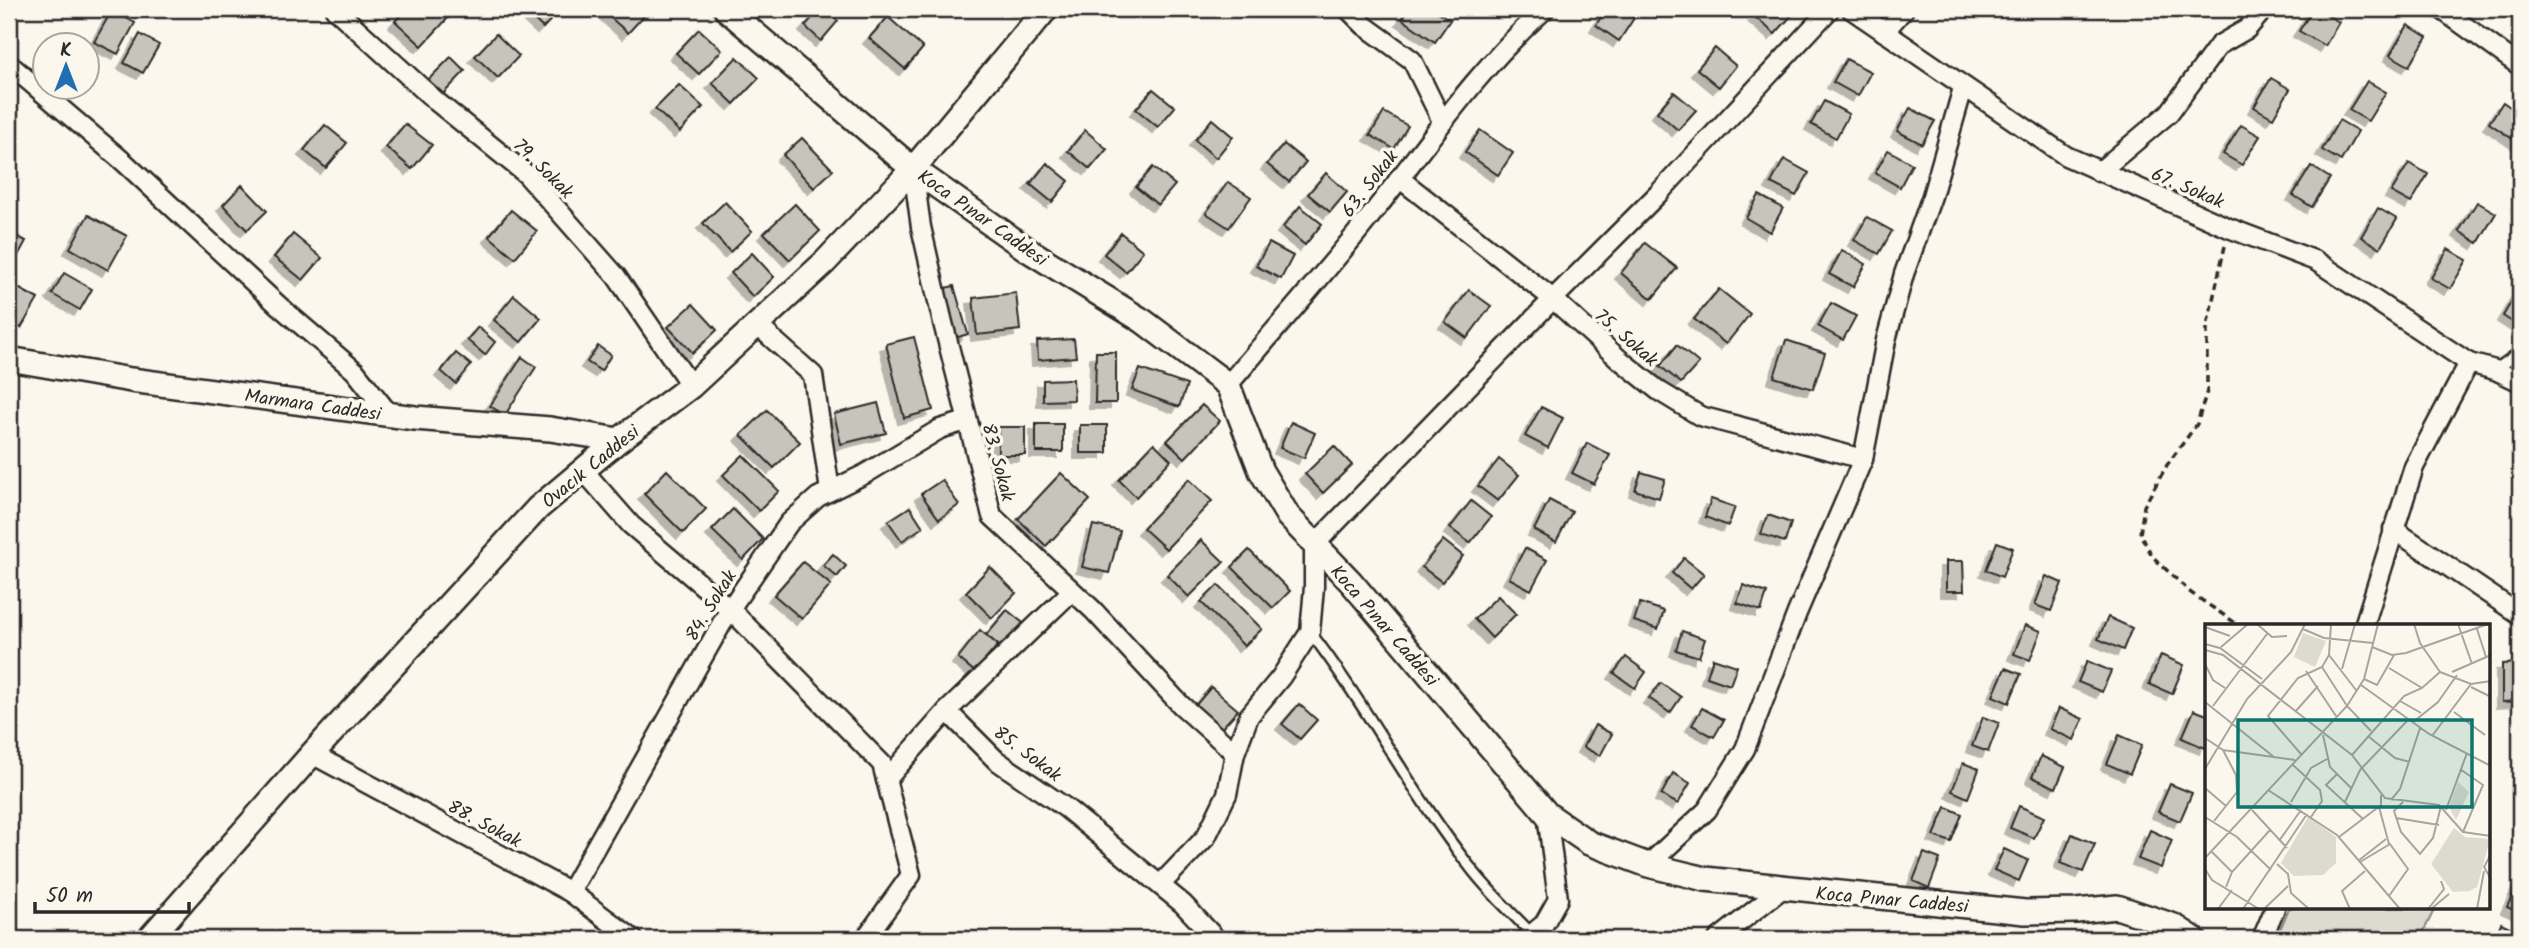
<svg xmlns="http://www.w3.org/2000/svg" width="2529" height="948" font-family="Kalam,sans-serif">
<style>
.green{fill:#dddad0;stroke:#84827e;stroke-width:2}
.building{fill:#c7c4bc;stroke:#2b2b2b;stroke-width:2;filter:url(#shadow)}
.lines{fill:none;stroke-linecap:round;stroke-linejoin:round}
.lane-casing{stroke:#2b2b2b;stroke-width:14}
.street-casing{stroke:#2b2b2b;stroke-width:23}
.secondary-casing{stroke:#2b2b2b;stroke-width:28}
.path{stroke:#2b2b2b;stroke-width:3.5;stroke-dasharray:7 5;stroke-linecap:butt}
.lane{stroke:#fbf7ec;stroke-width:9}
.street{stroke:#fbf7ec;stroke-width:18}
.secondary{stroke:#fbf7ec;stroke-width:23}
.labels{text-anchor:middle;stroke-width:7;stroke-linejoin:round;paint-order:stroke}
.street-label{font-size:19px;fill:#2b2b2b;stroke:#fbf7ec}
.inset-road{fill:none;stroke:#a8a59f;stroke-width:2}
.view{fill:#0f766e;fill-opacity:0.15;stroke:#0f766e;stroke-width:3.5}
.inset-edge{fill:none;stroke:#2b2b2b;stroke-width:3.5}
</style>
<defs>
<filter id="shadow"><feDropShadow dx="-6" dy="6" stdDeviation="0" flood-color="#0004"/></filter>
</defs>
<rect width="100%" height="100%" fill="#fbf7ec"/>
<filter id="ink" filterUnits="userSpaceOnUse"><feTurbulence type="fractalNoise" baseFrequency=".0143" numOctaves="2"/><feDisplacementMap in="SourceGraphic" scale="14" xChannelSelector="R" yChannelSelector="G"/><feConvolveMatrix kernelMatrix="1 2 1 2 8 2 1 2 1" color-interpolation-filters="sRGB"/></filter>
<g filter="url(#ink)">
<polygon class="green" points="2289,908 2435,908 2420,939 2276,939"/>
<g class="building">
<polygon points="407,9 439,9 448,18 422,46 395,21"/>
<polygon points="523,9 557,9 559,11 543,28"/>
<polygon points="605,9 650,9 628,33 603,11"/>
<polygon points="820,9 823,9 838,21 821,41 805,26"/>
<polygon points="1409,9 1434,9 1450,20 1435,42 1402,19"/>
<polygon points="1606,9 1620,9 1634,18 1619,41 1596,25"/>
<polygon points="1760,9 1787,9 1793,14 1775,34 1754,16"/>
<polygon points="2313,9 2317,9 2339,22 2325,46 2299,31"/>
<polygon points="112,10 135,23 118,54 94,42"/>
<polygon points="888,17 923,48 905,69 869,38"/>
<polygon points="2408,25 2427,37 2409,66 2390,55"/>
<polygon points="699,29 722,50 699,74 676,53"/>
<polygon points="140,34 159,45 143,73 124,63"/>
<polygon points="496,34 519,56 498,78 475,56"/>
<polygon points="1715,48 1736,66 1719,87 1697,69"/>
<polygon points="451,57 465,71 442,95 427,81"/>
<polygon points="737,57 759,78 734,104 712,83"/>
<polygon points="1846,59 1871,72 1858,96 1833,82"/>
<polygon points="2271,78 2290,89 2273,118 2254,107"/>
<polygon points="2367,81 2386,92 2368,121 2349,110"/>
<polygon points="679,85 703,107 680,132 655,109"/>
<polygon points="1153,89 1175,107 1158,127 1136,109"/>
<polygon points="1674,92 1696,110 1678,130 1657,112"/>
<polygon points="1824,101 1849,114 1836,138 1811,124"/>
<polygon points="2503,102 2520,114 2520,144 2489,123"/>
<polygon points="1910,108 1935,121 1922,144 1897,131"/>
<polygon points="1384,112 1408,126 1394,149 1370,135"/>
<polygon points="1212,119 1233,137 1216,158 1195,140"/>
<polygon points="2339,120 2358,131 2341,161 2322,150"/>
<polygon points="405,124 432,145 412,169 386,147"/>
<polygon points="325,125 347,143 326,168 304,150"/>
<polygon points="2241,125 2260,136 2242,165 2223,154"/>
<polygon points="1085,130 1107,149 1090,169 1068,151"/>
<polygon points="1480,130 1513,153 1498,175 1465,152"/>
<polygon points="802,138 833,170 814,188 783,155"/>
<polygon points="1284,144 1306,162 1289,182 1267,164"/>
<polygon points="1888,150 1912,164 1900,187 1875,173"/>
<polygon points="1784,159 1809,173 1796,196 1771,183"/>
<polygon points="1047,163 1069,181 1052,202 1030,184"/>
<polygon points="2409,163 2428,174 2411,203 2391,192"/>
<polygon points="2311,166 2330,178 2312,207 2293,195"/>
<polygon points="1153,167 1175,185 1158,205 1136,187"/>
<polygon points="1326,173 1347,192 1330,212 1308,194"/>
<polygon points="1228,182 1251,197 1229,228 1206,213"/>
<polygon points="242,185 267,211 247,230 223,205"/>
<polygon points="1759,195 1783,208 1770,232 1746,218"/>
<polygon points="725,202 752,231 730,252 703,223"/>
<polygon points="2477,202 2496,213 2478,243 2459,231"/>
<polygon points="795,204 820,231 790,260 764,233"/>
<polygon points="1300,206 1322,224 1305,245 1283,227"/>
<polygon points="2378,208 2397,219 2380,248 2361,237"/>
<polygon points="511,210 537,231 515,258 489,236"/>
<polygon points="88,215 127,236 108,270 70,248"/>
<polygon points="1867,217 1892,231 1879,254 1854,240"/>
<polygon points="9,232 26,241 13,265 9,262"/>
<polygon points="1121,233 1143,251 1126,272 1104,254"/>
<polygon points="293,234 322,258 303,280 274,257"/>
<polygon points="1269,243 1293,256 1281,279 1256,266"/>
<polygon points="1645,243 1677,268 1652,299 1621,273"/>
<polygon points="2448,249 2467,260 2450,289 2431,278"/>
<polygon points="1842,250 1866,264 1853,287 1829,274"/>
<polygon points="752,253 774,277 753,297 731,273"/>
<polygon points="64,273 92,289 80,310 52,294"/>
<polygon points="9,283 38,299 21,328 9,321"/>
<polygon points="954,286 968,334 955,338 941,289"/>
<polygon points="2520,287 2520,327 2503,316"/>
<polygon points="1719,289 1750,314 1726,344 1694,319"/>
<polygon points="1469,290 1491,306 1467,338 1445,322"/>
<polygon points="1016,293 1020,330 977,335 973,298"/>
<polygon points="514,295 541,318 521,342 494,320"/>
<polygon points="1831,303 1856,316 1843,340 1818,326"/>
<polygon points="693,304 717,330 693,353 668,327"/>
<polygon points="478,327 495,342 485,355 467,340"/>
<polygon points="914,337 933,410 904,418 886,344"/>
<polygon points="1074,339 1076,357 1038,360 1037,341"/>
<polygon points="1786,340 1825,353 1813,389 1774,377"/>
<polygon points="1677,345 1699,363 1681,383 1660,366"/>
<polygon points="598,346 611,355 601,371 587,362"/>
<polygon points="1096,352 1116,352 1116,403 1095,403"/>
<polygon points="456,353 471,365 456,384 441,371"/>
<polygon points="522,357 536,367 505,415 490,406"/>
<polygon points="1140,369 1187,385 1179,407 1132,390"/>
<polygon points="1073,379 1074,400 1043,401 1043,380"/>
<polygon points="878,403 886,433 841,444 834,414"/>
<polygon points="1202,405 1220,421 1185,458 1167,441"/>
<polygon points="1541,407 1563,418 1548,448 1525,436"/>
<polygon points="767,410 800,442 774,468 741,435"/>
<polygon points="1291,422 1315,433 1304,458 1280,448"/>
<rect x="1036" y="424" width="27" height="28"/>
<rect x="1080" y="425" width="27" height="28"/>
<rect x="998" y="427" width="27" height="28"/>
<polygon points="1154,443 1171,460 1136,497 1119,480"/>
<polygon points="1587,443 1610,455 1594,484 1572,473"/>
<polygon points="1334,446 1352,465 1323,493 1305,474"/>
<polygon points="743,455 779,491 759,511 723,475"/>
<polygon points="1499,459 1519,475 1498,501 1478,486"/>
<polygon points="667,470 706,509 683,533 644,494"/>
<polygon points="1641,472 1665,479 1659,498 1635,490"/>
<polygon points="1061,473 1090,500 1046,546 1018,519"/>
<polygon points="1189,479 1212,501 1166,549 1143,528"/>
<polygon points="942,480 959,505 939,519 921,494"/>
<polygon points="1711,499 1735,507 1728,526 1705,517"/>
<polygon points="1549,500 1572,512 1556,542 1534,530"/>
<polygon points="1471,501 1491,517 1470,543 1450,528"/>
<polygon points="910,507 923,527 902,541 888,521"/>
<polygon points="733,509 763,539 743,560 712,530"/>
<polygon points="1768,515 1791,523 1785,542 1761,534"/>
<polygon points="1093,525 1120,531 1109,573 1082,567"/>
<polygon points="1201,540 1224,562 1189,597 1167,575"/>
<polygon points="1443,540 1463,556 1442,582 1422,567"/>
<polygon points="1997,542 2013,548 2002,577 1986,570"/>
<polygon points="1525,548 1547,560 1531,590 1509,578"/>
<polygon points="1249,550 1290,591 1273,608 1232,567"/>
<polygon points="833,554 846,566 837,577 823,565"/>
<polygon points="1684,558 1704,574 1691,589 1672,573"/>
<polygon points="1946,561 1963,561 1964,591 1946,591"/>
<polygon points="803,562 831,585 802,619 774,595"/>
<polygon points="990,567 1016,593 992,618 966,592"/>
<polygon points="2046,576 2062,583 2051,611 2035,605"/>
<polygon points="1218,585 1262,629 1244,646 1201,602"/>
<polygon points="1743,585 1767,593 1761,611 1737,603"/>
<polygon points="1498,596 1516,614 1492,638 1474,619"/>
<polygon points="1640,603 1664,611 1658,629 1634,621"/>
<polygon points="1007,610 1023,623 1002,648 986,635"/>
<polygon points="2108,617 2132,628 2123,650 2098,639"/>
<polygon points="2025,625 2041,631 2030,660 2014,654"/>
<polygon points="980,630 998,645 975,672 958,658"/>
<polygon points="1682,631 1705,639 1699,657 1676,650"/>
<polygon points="2161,655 2184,665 2172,694 2149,684"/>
<polygon points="1626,657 1646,672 1635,688 1614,673"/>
<polygon points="1713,658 1737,666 1730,685 1707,677"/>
<polygon points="2087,661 2111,671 2102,692 2078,682"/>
<polygon points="2520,663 2520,701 2502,702 2502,664"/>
<polygon points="2005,668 2021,674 2009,703 1993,696"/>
<polygon points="1661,683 1681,697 1670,713 1649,698"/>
<polygon points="1211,687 1238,710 1220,730 1194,707"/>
<polygon points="1299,704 1317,720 1300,739 1282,724"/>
<polygon points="1702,708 1724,720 1714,737 1692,725"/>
<polygon points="2059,708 2083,719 2074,740 2050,729"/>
<polygon points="2194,710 2207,715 2207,742 2205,748 2182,738"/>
<polygon points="1983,717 1999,723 1988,752 1972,746"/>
<polygon points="1595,725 1612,734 1600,756 1583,747"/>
<polygon points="2119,735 2142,745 2130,774 2107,764"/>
<polygon points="2041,756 2065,767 2056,788 2032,777"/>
<polygon points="1963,763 1979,769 1968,798 1952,791"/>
<polygon points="1673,773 1690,783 1678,804 1661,795"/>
<polygon points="2170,784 2192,793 2180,821 2158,812"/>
<polygon points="2019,806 2044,817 2034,838 2010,828"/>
<polygon points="1946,807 1962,814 1951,842 1934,836"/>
<polygon points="2150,830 2172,840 2161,868 2138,859"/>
<polygon points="2072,834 2095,844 2083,872 2060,863"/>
<polygon points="2004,849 2028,860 2019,881 1994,870"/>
<polygon points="1924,853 1940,859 1929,888 1913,881"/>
<polygon points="2518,883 2520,884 2520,913 2507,907"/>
<polygon points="2501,923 2520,932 2520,939 2494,939"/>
</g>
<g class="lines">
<g class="lane-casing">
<g id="lane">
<polyline points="2495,370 2520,352"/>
<path d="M 1310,632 C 1368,707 1411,793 1470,867 C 1488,891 1511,912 1532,934"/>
</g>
</g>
<g class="street-casing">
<g id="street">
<polyline points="335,9 437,102 526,174 616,276 691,386"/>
<polyline points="1348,9 1365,26 1412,60 1442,121"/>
<polyline points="1851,9 2066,156 2229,228 2316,261 2469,363 2495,370 2520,382"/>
<polyline points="2441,9 2520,66"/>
<polyline points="1884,32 1904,9"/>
<polyline points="9,64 125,163 278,305 355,371 389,414"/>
<polyline points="913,169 921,227 942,319 992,516 1093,610 1181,705 1235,753"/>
<polyline points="2099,172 2169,113 2219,45 2247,29 2264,9"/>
<polyline points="1399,178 1553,299 1619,359 1659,391 1700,416 1863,459"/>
<polyline points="757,325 813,375 830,491"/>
<path d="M 1228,385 C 1277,327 1329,269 1376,209 C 1431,139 1478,69 1545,9"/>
<polyline points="583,470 631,525 730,609 882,764 911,875 865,939"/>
<polyline points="2393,529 2520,615"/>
<polyline points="1072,591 947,711 996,760 1066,808 1183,904 1216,939"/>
<polyline points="2364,626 2414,467 2469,363"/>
<polyline points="312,754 570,892 633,939"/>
<polyline points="886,780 947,711"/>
<polyline points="1648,865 1707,810 1745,749 1797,613 1863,459 1886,340 1904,274 1932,196 1963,88"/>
<polyline points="1160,885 1206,837 1227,794 1235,753 1249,716 1281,677 1310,632 1314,587 1314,545 1553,299 1658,194 1830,9"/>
<polyline points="570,892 730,609 789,523 818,497 865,474 940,429 966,421"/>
<polyline points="1526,939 1544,924 1558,899 1547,814"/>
<polyline points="1718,939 1783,888"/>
<polyline points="2262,939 2275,908"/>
</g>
</g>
<g class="secondary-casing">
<g id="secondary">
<polyline points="726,9 913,169 1028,250 1143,321 1228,385 1261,471 1288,516 1351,582 1547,814 1589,843 1648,865 1705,879 2025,912 2076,911 2117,907 2174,926 2194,939"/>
<polyline points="9,359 131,380 415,418 550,429 619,440"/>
<polyline points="149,939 312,754 538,508 619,440 691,386 825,262 913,169 1046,9"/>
</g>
</g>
<polyline class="path" points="2225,246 2207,326 2207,391 2197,424 2167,465 2144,506 2140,534 2153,557 2191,593 2240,626"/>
<use href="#lane" class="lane"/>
<use href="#street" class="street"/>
<use href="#secondary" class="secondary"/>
</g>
</g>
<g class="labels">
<g class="street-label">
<text transform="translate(544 168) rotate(45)" y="7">79. Sokak</text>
<text transform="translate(1369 183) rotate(-52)" y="7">63. Sokak</text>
<text transform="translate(2188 187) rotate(23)" y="7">67. Sokak</text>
<text transform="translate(983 217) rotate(35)" y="7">Koca Pınar Caddesi</text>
<text transform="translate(1627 337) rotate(41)" y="7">75. Sokak</text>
<text transform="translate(313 404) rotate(8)" y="7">Marmara Caddesi</text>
<text transform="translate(999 462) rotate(75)" y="7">83. Sokak</text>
<text transform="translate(590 466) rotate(-39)" y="7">Ovacık Caddesi</text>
<text transform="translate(710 605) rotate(-58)" y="7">84. Sokak</text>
<text transform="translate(1385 625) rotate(49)" y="7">Koca Pınar Caddesi</text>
<text transform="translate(1028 753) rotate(37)" y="7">85. Sokak</text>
<text transform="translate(485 823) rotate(28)" y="7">88. Sokak</text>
<text transform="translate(1892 899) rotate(5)" y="7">Koca Pınar Caddesi</text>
</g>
</g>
<g transform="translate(2205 624)">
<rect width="285" height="285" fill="#fbf7ec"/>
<path d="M 98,9 L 121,17 L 110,43 L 89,33 ZM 253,158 L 264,168 L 251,196 L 244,183 ZM 103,193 L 131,213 L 131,239 L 118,251 L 89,252 L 76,239 ZM 249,204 L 260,213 L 285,215 L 272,263 L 264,267 L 248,268 L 226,240 Z" fill="#dddad0"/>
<path class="inset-road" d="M 52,0 L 67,13 L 82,12M 209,0 L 215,19 L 235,48M 253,0 L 267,40M 0,3 L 25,12M 98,5 L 119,14 L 168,19M 272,5 L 281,33M 0,20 L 15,24 L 57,55M 16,23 L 43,0M 167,23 L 187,31 L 201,29 L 283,0M 0,26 L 18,31 L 147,131 L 180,174 L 234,181 L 258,208 L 286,212M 124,31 L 151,66M 0,40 L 8,56 L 20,64M 117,43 L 142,82 L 166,107M 184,44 L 217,64M 137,45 L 150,0M 101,47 L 131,92M 235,48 L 266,60 L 286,57M 247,48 L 286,31M 159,55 L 172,61 L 189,31M 156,61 L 224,110 L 286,142M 266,63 L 286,73M 195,77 L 216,89M 0,78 L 69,133M 8,82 L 62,10M 90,88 L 113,62M 249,88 L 280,111M 207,99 L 233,78 L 252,51M 118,111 L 125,143 L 147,165M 163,112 L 190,134 L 205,138M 227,112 L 266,60M 0,114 L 18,126 L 90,136M 96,130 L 63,92 L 93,54 L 117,43 L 124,31 L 126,0M 147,131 L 199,72 L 217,64 L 235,48M 88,141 L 115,166 L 117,177 L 106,193M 0,145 L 42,75 L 86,28 L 100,0M 255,145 L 278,161 L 258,208M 132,150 L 121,161 L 158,195M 0,164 L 21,182M 63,166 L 132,211 L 195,285M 186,176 L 195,165 L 215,104M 86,178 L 106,144 L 122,135M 140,178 L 155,146 L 203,96M 198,178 L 189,187 L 196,208 L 215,230 L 228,214 L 236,182M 174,183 L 184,220M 47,186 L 82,224M 241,186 L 262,129M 0,193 L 32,213 L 66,246M 191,194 L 234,201M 9,197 L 32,168 L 31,151 L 18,126M 134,213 L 176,181 L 176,171M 74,217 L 96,186M 6,227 L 27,248M 286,230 L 279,243 L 286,255M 0,234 L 142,82 L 159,55 L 173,0M 153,237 L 181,215M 155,238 L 185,220 L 203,245 L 184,272M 72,240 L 83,250 L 86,269 L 104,285M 0,245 L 7,256 L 54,285M 21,263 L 27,248 L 65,206M 13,285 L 27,266M 38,285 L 102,190M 59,285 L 83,262M 145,285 L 137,267 L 160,247M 223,285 L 239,265 L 236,257M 226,285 L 244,270M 272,285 L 279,247"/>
<path class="view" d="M 33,96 L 267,96 L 267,183 L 33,183 Z"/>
<rect width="285" height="285" class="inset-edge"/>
</g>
<rect width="2529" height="948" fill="none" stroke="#fbf7ec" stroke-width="35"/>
<rect x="18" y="18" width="2494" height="913" fill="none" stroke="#2b2b2b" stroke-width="2.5" filter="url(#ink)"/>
<g transform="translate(66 66)"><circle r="33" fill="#fbf7ec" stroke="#a8a59f" stroke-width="2"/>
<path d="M0-5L12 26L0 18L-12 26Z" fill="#1f6fb2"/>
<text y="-10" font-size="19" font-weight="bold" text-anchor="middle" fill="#2b2b2b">K</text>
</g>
<path d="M35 902v10h154v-10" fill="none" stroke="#2b2b2b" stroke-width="3.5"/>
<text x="46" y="902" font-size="21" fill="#2b2b2b" stroke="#fbf7ec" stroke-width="5" paint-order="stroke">50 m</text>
</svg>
